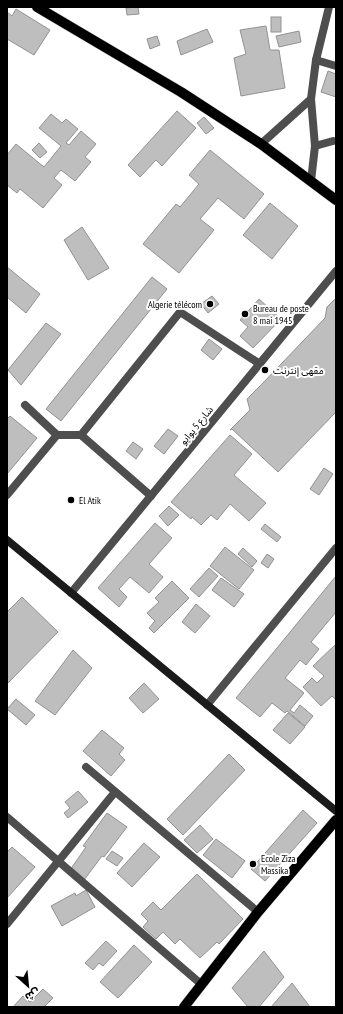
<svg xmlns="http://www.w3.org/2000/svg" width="343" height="1014" font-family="'PT Sans Narrow','Noto Sans Arabic',sans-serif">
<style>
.building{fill:#bebebe;stroke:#929292}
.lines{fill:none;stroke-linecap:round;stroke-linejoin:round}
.primary-casing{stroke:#dbdbdb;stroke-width:11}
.lane{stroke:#4e4e4e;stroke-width:8}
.street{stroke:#4e4e4e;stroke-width:8}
.secondary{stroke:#1b1b1b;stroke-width:8}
.primary{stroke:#000;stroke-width:10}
.poi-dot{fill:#000;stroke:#fff;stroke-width:1.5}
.labels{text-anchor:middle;stroke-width:4;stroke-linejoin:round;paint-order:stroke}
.poi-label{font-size:10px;fill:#000;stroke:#fff;text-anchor:start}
.street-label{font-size:10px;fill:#000;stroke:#fff}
</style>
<rect width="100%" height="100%" fill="#fff"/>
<g class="building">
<polygon points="138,7 139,14 127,15 126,8"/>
<polygon points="16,9 50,30 34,55 7,39 7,12 12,16"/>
<rect x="271" y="17" width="10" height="15"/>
<polygon points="266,26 270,50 279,50 285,88 241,96 234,58 246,54 240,30"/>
<polygon points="207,29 213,42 181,55 177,41"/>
<polygon points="299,31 301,42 279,47 276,36"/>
<polygon points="157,36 160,45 150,49 147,39"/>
<polygon points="328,71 336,74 336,97 321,92"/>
<polygon points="177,111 196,128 162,166 156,160 140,177 128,165"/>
<polygon points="51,114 62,123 66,119 78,129 66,143 69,145 81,131 96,144 85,157 91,162 75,181 61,170 54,178 62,185 43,208 20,189 17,193 7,185 7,155 16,144 44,167 61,146 39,128"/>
<polygon points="204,117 214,128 206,134 197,123"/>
<polygon points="39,143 47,152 40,158 32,150"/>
<polygon points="210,150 264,194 244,219 218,198 200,219 214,230 179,273 143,244 176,204 180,207 199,184 189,175"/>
<polygon points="270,203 298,226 272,259 243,235"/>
<polygon points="82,227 109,268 88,280 64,240"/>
<polygon points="7,267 40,294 26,313 7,297"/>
<polygon points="152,277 167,289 61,421 46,409"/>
<polygon points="212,296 219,304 208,313 201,304"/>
<polygon points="336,298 336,412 278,472 232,429 230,430 250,410 247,399 261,385 325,318 327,307"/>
<polygon points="259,299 281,319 253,348 240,336 248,327 240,320"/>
<polygon points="46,323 61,334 21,385 8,370"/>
<polygon points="209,339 222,349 213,360 201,350"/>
<polygon points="10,416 37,438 7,474 7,419"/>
<polygon points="168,429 178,436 164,454 154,446"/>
<polygon points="230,435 252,454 234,475 266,503 249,521 230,504 217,520 211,515 201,525 192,517 191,519 171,502"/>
<polygon points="133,442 143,449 136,459 126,451"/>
<polygon points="324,468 333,474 319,495 310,489"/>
<polygon points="169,506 179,515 168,526 159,516"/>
<polygon points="155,523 172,538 149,564 163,577 149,593 130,577 119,589 127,597 119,607 98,588"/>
<polygon points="265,524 281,537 277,542 261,529"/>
<polygon points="225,547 254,570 239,589 210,566"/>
<polygon points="243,548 257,561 252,567 238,554"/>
<polygon points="267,554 274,559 268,568 261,563"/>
<polygon points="209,568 218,576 199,597 190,589"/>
<polygon points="336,576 336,612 311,642 319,649 306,665 300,660 285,678 304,693 290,710 294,713 300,705 313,716 305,726 287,711 285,713 272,703 260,717 236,698"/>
<polygon points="221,578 244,594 234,607 212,590"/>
<polygon points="172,581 189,598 154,633 149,628 155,621 147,613 159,602 155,598"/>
<polygon points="22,597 58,632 8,683 7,681 7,612"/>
<polygon points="196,604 210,616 195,633 182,622"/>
<polygon points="336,644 336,700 332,696 321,706 303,687 312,678 317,683 324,676 313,666"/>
<polygon points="73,650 92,668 55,715 35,701"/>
<polygon points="144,683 159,699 143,713 129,698"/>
<polygon points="16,699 35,715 26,725 7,709"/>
<polygon points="288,713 305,727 290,744 273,730"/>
<polygon points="102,730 124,748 119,754 125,760 111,776 83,751"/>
<polygon points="229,754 245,770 183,835 167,819"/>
<polygon points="78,791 88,802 68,818 64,813 70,808 65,802"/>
<polygon points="303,810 317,823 265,881 251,869"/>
<polygon points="107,813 127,827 104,857 102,856 84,880 70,870 86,847 83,846"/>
<polygon points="200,825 213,839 197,853 184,840"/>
<polygon points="216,839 245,861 232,878 203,855"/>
<polygon points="144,843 160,857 132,887 117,873"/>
<polygon points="12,847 35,867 7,898 7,852"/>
<polygon points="112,851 123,858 117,866 106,859"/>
<polygon points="197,874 243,919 219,944 217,942 200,958 180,939 175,944 163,932 156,939 143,927 148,921 141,914 153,902 161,910"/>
<polygon points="86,890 95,907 62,926 51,906 75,893 76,896"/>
<polygon points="106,941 117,951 103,966 99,963 93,970 85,963"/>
<polygon points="134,945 152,962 118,998 100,982"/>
<polygon points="264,951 284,977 259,1007 248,1007 232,988"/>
<polygon points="292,983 310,1007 271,1007"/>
<polygon points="43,989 53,998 44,1007 13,1007 23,996 30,1002"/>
</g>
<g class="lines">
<g class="primary-casing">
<g id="primary">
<polyline points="37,7 181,92 261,144 336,200"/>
<polyline points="184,1007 258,912 336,820"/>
</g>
</g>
<g class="lane">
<polyline points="316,60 336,66"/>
<polyline points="315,146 333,141"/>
</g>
<g class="street">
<polyline points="311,99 316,60 329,7"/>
<polyline points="261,144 311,99 315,146 311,181"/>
<polyline points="25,405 57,435 81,435 151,496"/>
<polyline points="81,435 180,312 260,364"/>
<polyline points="7,495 57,435"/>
<polyline points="71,593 336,271"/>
<polyline points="207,705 336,548"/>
<polyline points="86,767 258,912"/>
<polyline points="7,817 201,984"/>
<polyline points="7,924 115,792"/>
</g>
<polyline class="secondary" points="7,540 336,811"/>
<use href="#primary" class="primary"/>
</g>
<g class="poi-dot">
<circle cx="210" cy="304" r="4"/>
<circle cx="245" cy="314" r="4"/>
<circle cx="265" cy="370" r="4"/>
<circle cx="71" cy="500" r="4"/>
<circle cx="253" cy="864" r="4"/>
</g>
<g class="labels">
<g class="poi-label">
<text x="202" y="308" text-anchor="end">Algerie télécom</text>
<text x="253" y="312">Bureau de poste<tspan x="253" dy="12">8 mai 1945</tspan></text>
<text x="273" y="374">مقهى إنترنت</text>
<text x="79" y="504">El Atik</text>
<text x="261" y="862">Ecole Ziza<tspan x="261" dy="12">Massika</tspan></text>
</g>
<g class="street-label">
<text transform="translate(196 425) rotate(-51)" y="4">شارع 5 يوايو</text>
</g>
</g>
<rect width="343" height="1014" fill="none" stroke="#000000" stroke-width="16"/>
<g transform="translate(28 986) rotate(153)" stroke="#ffffff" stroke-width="3" paint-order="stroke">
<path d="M0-3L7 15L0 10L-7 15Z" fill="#000000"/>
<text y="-6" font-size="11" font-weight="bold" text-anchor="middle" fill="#000000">ش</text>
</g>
</svg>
